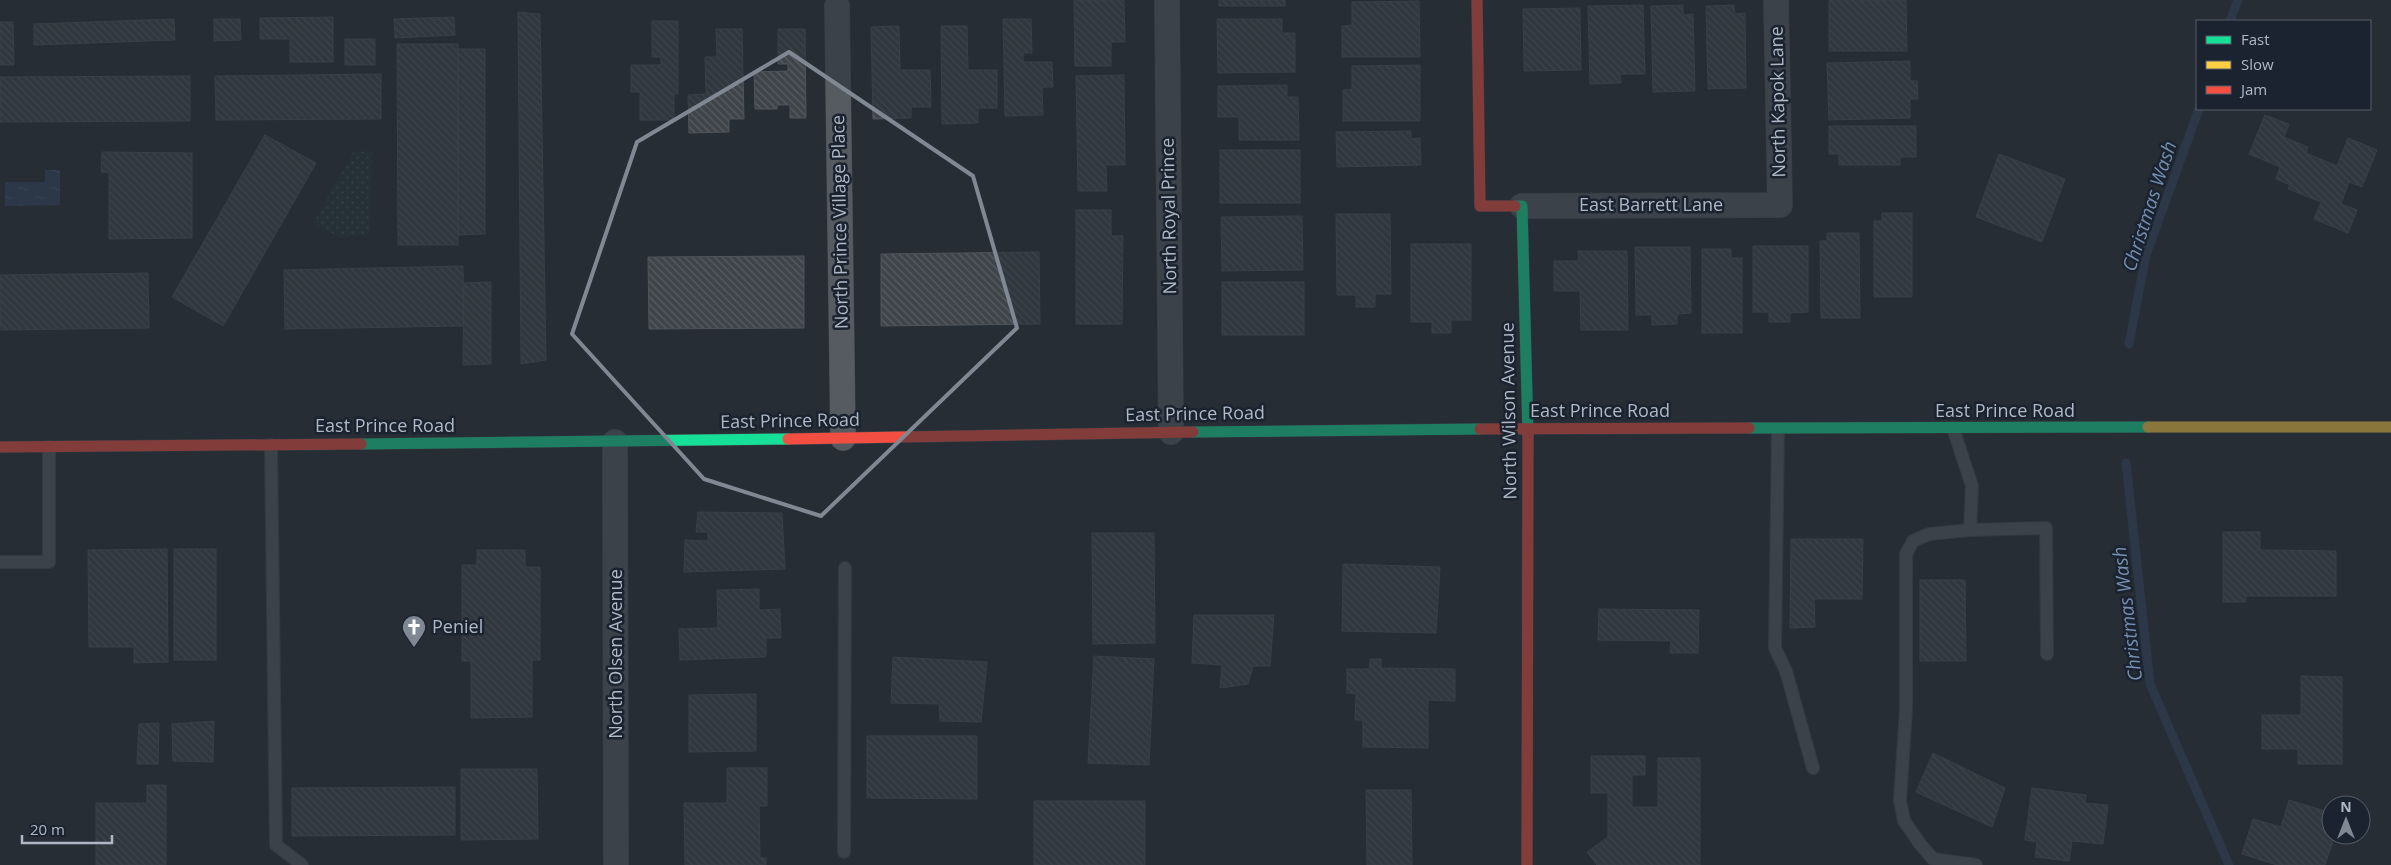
<svg xmlns="http://www.w3.org/2000/svg" width="2391" height="865" font-family="'Open Sans',sans-serif">
<style>
.grass{fill:url(#grass-dots)}
.water{fill:url(#water-ripples)}
.lines{fill:none;stroke-linecap:round;stroke-linejoin:round}
.stream{stroke:#33455e;stroke-width:9}
.building{fill:url(#building-back-hatch);stroke:#4e545c}
.lane-casing{stroke:#44494f;stroke-width:14}
.street-casing{stroke:#44494f;stroke-width:26}
.fast-casing{stroke:#44494f;stroke-width:12}
.slow-casing{stroke:#44494f;stroke-width:12}
.jam-casing{stroke:#44494f;stroke-width:12}
.lane{stroke:#565b62;stroke-width:12}
.street{stroke:#565b62;stroke-width:25}
.fast{stroke:#16e098;stroke-width:11}
.slow{stroke:#ffcf43;stroke-width:11}
.jam{stroke:#f24e42;stroke-width:11}
.marked{fill:none;stroke:#7f8893;stroke-width:4;stroke-linejoin:round}
.labels{text-anchor:middle;stroke-width:5;stroke-linejoin:round;paint-order:stroke}
.street-label{font-size:18px;fill:#afb9c6;stroke:#1a232f}
.poi-label{font-size:18px;fill:#afb9c6;stroke:#1a232f;text-anchor:start}
.water-label{font-size:19px;font-style:italic;fill:#768fb0;stroke:#1a232f}
</style>
<defs>
<pattern id="grass-dots" width="8" height="8" patternUnits="userSpaceOnUse" patternTransform="scale(1.25)"><rect width="8" height="8" fill="#24373a"/><path d="M2 2h.1M6 6h.1" fill="none" stroke="#415255" stroke-width="1.8" stroke-linecap="round"/></pattern>
<pattern id="water-ripples" width="26" height="14" patternUnits="userSpaceOnUse" patternTransform="scale(1.25)"><rect width="26" height="14" fill="#33455e"/><path d="M2 4q2-2 4 0t4 0M15 11q2-2 4 0t4 0" fill="none" stroke="#4e5e74"/></pattern>
<pattern id="building-back-hatch" width="6" height="6" patternUnits="userSpaceOnUse" patternTransform="scale(1.25)"><rect width="6" height="6" fill="#3e444a"/><path d="M-1 5l2 2M0 0l6 6M5-1l2 2" fill="none" stroke="#575d63"/></pattern>
</defs>
<rect width="100%" height="100%" fill="#272d34"/>
<polygon class="grass" points="372,151 370,234 340,238 313,224 353,152"/>
<polygon class="water" points="45,170 60,170 60,205 5,206 5,182 45,182"/>
<g class="lines">
<g class="stream">
<polyline points="2230,21 2238,0"/>
<polyline points="2129,344 2146,255 2199,109"/>
<polyline points="2126,463 2150,684 2229,865"/>
</g>
</g>
<g class="building">
<polygon points="1074,0 1124,0 1125,42 1111,42 1111,66 1075,66"/>
<rect x="1219" y="0" width="66" height="6"/>
<polygon points="1829,0 1906,0 1907,51 1829,51"/>
<polygon points="1419,1 1420,57 1342,57 1342,26 1352,25 1352,2"/>
<polygon points="1643,5 1645,74 1620,74 1621,83 1590,84 1588,6"/>
<polygon points="1683,5 1683,15 1693,14 1695,91 1653,92 1651,6"/>
<polygon points="1734,5 1735,14 1745,13 1746,88 1708,89 1706,6"/>
<polygon points="1580,8 1581,70 1524,71 1523,9"/>
<polygon points="518,12 540,14 546,360 521,364"/>
<polygon points="333,17 333,62 290,62 290,39 260,39 260,18"/>
<polygon points="454,17 455,35 395,38 394,19"/>
<polygon points="174,19 175,40 34,45 34,24"/>
<polygon points="214,19 240,19 241,40 214,41"/>
<polygon points="1003,19 1031,19 1032,53 1023,53 1023,62 1052,62 1053,87 1042,87 1043,115 1005,116"/>
<polygon points="1217,19 1282,19 1282,33 1295,33 1295,72 1218,73"/>
<polygon points="652,21 678,21 678,94 674,94 674,120 640,120 640,92 631,92 631,65 661,65 661,57 652,57"/>
<polygon points="0,22 13,22 14,65 0,65"/>
<polygon points="899,26 900,70 930,70 931,107 911,107 911,118 873,119 871,27"/>
<polygon points="941,26 967,26 968,70 997,70 997,108 978,108 978,123 942,124"/>
<polygon points="716,29 742,29 744,119 729,119 729,132 689,133 688,95 706,94 705,57 717,57"/>
<polygon points="778,29 805,29 806,118 790,118 790,105 777,105 777,109 755,109 754,72 788,71 788,64 778,64"/>
<rect x="345" y="39" width="30" height="26"/>
<polygon points="397,44 458,44 458,245 398,245"/>
<polygon points="458,49 485,49 485,234 458,235"/>
<polygon points="1910,61 1910,81 1917,81 1918,99 1910,99 1910,118 1829,120 1827,63"/>
<polygon points="1420,65 1420,121 1343,121 1343,90 1352,89 1352,66"/>
<polygon points="381,74 381,119 216,120 215,76"/>
<polygon points="1124,75 1125,165 1106,165 1107,191 1078,191 1076,76"/>
<polygon points="190,76 190,121 0,122 0,77"/>
<polygon points="1287,85 1287,97 1298,97 1299,140 1239,140 1239,117 1218,117 1218,86"/>
<polygon points="2265,115 2289,124 2284,137 2308,147 2306,153 2337,166 2348,138 2377,150 2362,187 2349,182 2341,204 2357,210 2348,233 2314,219 2321,202 2288,189 2290,185 2276,179 2280,167 2249,154"/>
<polygon points="1829,126 1916,126 1916,157 1900,157 1900,165 1839,165 1839,154 1829,154"/>
<polygon points="1411,131 1411,139 1420,138 1421,165 1337,167 1336,132"/>
<polygon points="265,135 316,163 223,326 172,297"/>
<rect x="1220" y="150" width="80" height="53"/>
<polygon points="102,152 192,153 192,238 109,239 109,172 101,172"/>
<polygon points="1999,154 2065,179 2042,242 1976,217"/>
<polygon points="1076,210 1111,210 1111,236 1123,236 1122,324 1076,324"/>
<polygon points="1882,213 1912,213 1912,297 1874,297 1874,221 1882,221"/>
<polygon points="1336,214 1390,214 1391,294 1375,294 1375,307 1356,307 1356,295 1337,295"/>
<polygon points="1302,216 1303,270 1222,271 1221,217"/>
<polygon points="1827,233 1859,233 1860,318 1821,318 1820,241 1827,241"/>
<polygon points="1411,244 1471,244 1471,320 1451,320 1451,333 1432,333 1432,322 1411,322"/>
<polygon points="1753,246 1808,246 1808,312 1790,313 1790,322 1769,322 1769,312 1753,312"/>
<polygon points="1635,247 1690,247 1691,313 1677,314 1677,324 1652,325 1652,315 1636,315"/>
<polygon points="1702,249 1731,249 1731,258 1742,258 1742,333 1702,333"/>
<polygon points="1578,251 1627,251 1628,330 1581,330 1580,291 1554,291 1554,261 1579,261"/>
<polygon points="1039,252 1040,324 881,326 881,254"/>
<polygon points="804,256 804,328 649,329 648,257"/>
<polygon points="463,266 464,326 285,329 284,270"/>
<polygon points="148,273 149,328 0,330 0,275"/>
<polygon points="491,282 491,364 463,365 464,283"/>
<rect x="1222" y="282" width="82" height="53"/>
<polygon points="698,512 782,513 785,569 684,572 685,540 708,541 708,532 696,532"/>
<polygon points="2223,532 2260,532 2260,550 2336,551 2336,596 2246,596 2245,602 2223,602"/>
<polygon points="1092,533 1154,533 1155,643 1093,644"/>
<polygon points="1791,539 1863,539 1862,599 1814,599 1815,627 1790,628"/>
<polygon points="167,549 168,662 134,663 134,647 89,647 88,550"/>
<rect x="174" y="549" width="42" height="111"/>
<polygon points="477,550 525,550 525,567 540,567 540,660 532,660 532,717 471,718 471,661 462,661 462,565 477,565"/>
<polygon points="1343,564 1440,567 1436,633 1342,631"/>
<polygon points="1920,580 1965,580 1966,661 1920,661"/>
<polygon points="759,589 759,610 780,609 781,638 766,638 766,657 680,660 679,629 718,628 717,590"/>
<polygon points="1599,609 1699,610 1698,653 1670,653 1671,641 1598,640"/>
<polygon points="1194,615 1274,615 1270,666 1253,666 1248,684 1220,688 1222,665 1192,663"/>
<polygon points="1094,656 1154,659 1149,765 1088,763"/>
<polygon points="893,657 987,662 981,722 940,721 939,704 891,703"/>
<polygon points="1370,659 1381,659 1381,668 1455,669 1455,701 1428,700 1428,748 1363,747 1363,720 1355,720 1356,694 1347,693 1347,669 1369,669"/>
<polygon points="2301,676 2342,677 2342,764 2298,764 2298,749 2262,749 2262,715 2301,715"/>
<polygon points="756,694 756,751 689,752 689,695"/>
<polygon points="214,721 213,762 173,761 172,724"/>
<polygon points="159,723 158,764 137,764 139,724"/>
<polygon points="867,736 977,736 977,799 867,798"/>
<polygon points="1933,753 2005,788 1992,827 1916,792"/>
<polygon points="1591,756 1645,756 1645,775 1632,775 1632,807 1658,807 1658,758 1700,758 1700,865 1597,865 1587,852 1608,837 1608,793 1591,793"/>
<polygon points="727,768 767,768 767,806 759,806 760,858 766,858 766,865 685,865 684,803 727,803"/>
<polygon points="461,769 537,769 538,839 461,840"/>
<polygon points="147,785 166,785 166,865 96,865 96,803 147,803"/>
<polygon points="455,787 455,835 292,836 292,788"/>
<polygon points="2032,788 2086,795 2085,803 2108,805 2103,844 2072,841 2069,861 2035,857 2037,842 2025,840"/>
<polygon points="1366,790 1411,790 1412,865 1367,865"/>
<polygon points="2289,800 2331,813 2331,835 2335,835 2325,865 2277,865 2242,854 2253,819 2281,827"/>
<rect x="1034" y="801" width="111" height="64"/>
</g>
<g class="lines">
<g class="lane-casing">
<g id="lane">
<polyline points="1953,428 1972,486 1970,530 2046,528 2047,654"/>
<polyline points="1778,429 1775,648 1786,671 1813,768"/>
<polyline points="271,445 276,845 302,865"/>
<polyline points="1970,530 1929,534 1913,541 1906,554 1906,709 1900,800 1904,821 1920,844 1933,859 1976,865"/>
<polyline points="0,562 49,562 49,447"/>
<polyline points="844,852 845,568"/>
</g>
</g>
<g class="street-casing">
<g id="street">
<polyline points="1167,0 1171,432"/>
<polyline points="837,6 843,438"/>
<polyline points="1522,206 1780,205 1776,0"/>
<polyline points="615,442 616,865"/>
</g>
</g>
<g class="fast-casing">
<g id="fast">
<polyline points="1515,206 1522,206 1528,435"/>
<polyline points="1749,428 2148,427"/>
<polyline points="1193,432 1480,429"/>
<polyline points="361,444 788,439"/>
</g>
</g>
<g class="slow-casing">
<polyline id="slow" points="2148,427 2391,427"/>
</g>
<g class="jam-casing">
<g id="jam">
<polyline points="1477,0 1480,206 1515,206"/>
<polyline points="1480,429 1749,428"/>
<polyline points="788,439 1193,432"/>
<polyline points="0,447 361,444"/>
<polyline points="1527,865 1528,435"/>
</g>
</g>
<use href="#lane" class="lane"/>
<use href="#street" class="street"/>
<use href="#fast" class="fast"/>
<use href="#slow" class="slow"/>
<use href="#jam" class="jam"/>
</g>
<path d="M0 0H2391V865H0ZM 789,52 L 973,176 L 1017,328 L 821,516 L 704,479 L 572,334 L 637,142 Z" fill="#272d34" fill-opacity=".55" fill-rule="evenodd"/>
<path class="marked" d="M 789,52 L 973,176 L 1017,328 L 821,516 L 704,479 L 572,334 L 637,142 Z"/>
<defs>
<g id="church-pin" transform="scale(1.25)"><path d="M0 17L-7.5 6A9.5 9.5 0 1 1 7.5 6Z" fill="#7f8893" stroke="#1a232f"/><path d="M-1.2-6h2.4v3.5h3.3v2.4h-3.3V6h-2.4V-.1h-3.3v-2.4h3.3Z" fill="#fff"/></g>
</defs>
<g fill-rule="evenodd">
<use href="#church-pin" x="414" y="627"/>
</g>
<g class="labels">
<g class="street-label">
<text transform="translate(1778 102) rotate(-91)" y="6">North Kapok Lane</text>
<text x="1651" y="211">East Barrett Lane</text>
<text transform="translate(1169 216) rotate(-91)" y="6">North Royal Prince</text>
<text transform="translate(840 222) rotate(-91)" y="6">North Prince Village Place</text>
<text transform="translate(1509 411) rotate(-91)" y="6">North Wilson Avenue</text>
<text x="1600" y="417">East Prince Road</text>
<text x="2005" y="417">East Prince Road</text>
<text transform="translate(1195 414) rotate(-1)" y="6">East Prince Road</text>
<text transform="translate(790 421) rotate(-1)" y="6">East Prince Road</text>
<text x="385" y="432">East Prince Road</text>
<text transform="translate(616 654) rotate(-90)" y="6">North Olsen Avenue</text>
</g>
<g class="poi-label">
<text x="432" y="633">Peniel</text>
</g>
<g class="water-label">
<text transform="translate(2149 206) rotate(-72)" y="7">Christmas Wash</text>
<text transform="translate(2127 614) rotate(-97)" y="7">Christmas Wash</text>
</g>
</g>
<rect x="2196" y="20" width="175" height="90" fill="#1a232f" stroke="#565f6b"/>
<rect x="2206" y="36" width="25" height="8" fill="#16e098" stroke="#565f6b"/>
<text x="2241" y="45" font-size="15" fill="#afb9c6">Fast</text>
<rect x="2206" y="61" width="25" height="8" fill="#ffcf43" stroke="#565f6b"/>
<text x="2241" y="70" font-size="15" fill="#afb9c6">Slow</text>
<rect x="2206" y="86" width="25" height="8" fill="#f24e42" stroke="#565f6b"/>
<text x="2241" y="95" font-size="15" fill="#afb9c6">Jam</text>
<g transform="translate(2346 820)"><circle r="24" fill="#1a232f" stroke="#565f6b"/>
<path d="M0-4L9 19L0 12L-9 19Z" fill="#7f8893"/>
<text y="-8" font-size="14" font-weight="bold" text-anchor="middle" fill="#afb9c6">N</text>
</g>
<path d="M22 835v8h90v-8" fill="none" stroke="#afb9c6" stroke-width="2.5"/>
<text x="30" y="835" font-size="15" fill="#afb9c6" stroke="#1a232f" stroke-width="4" paint-order="stroke">20 m</text>
</svg>
